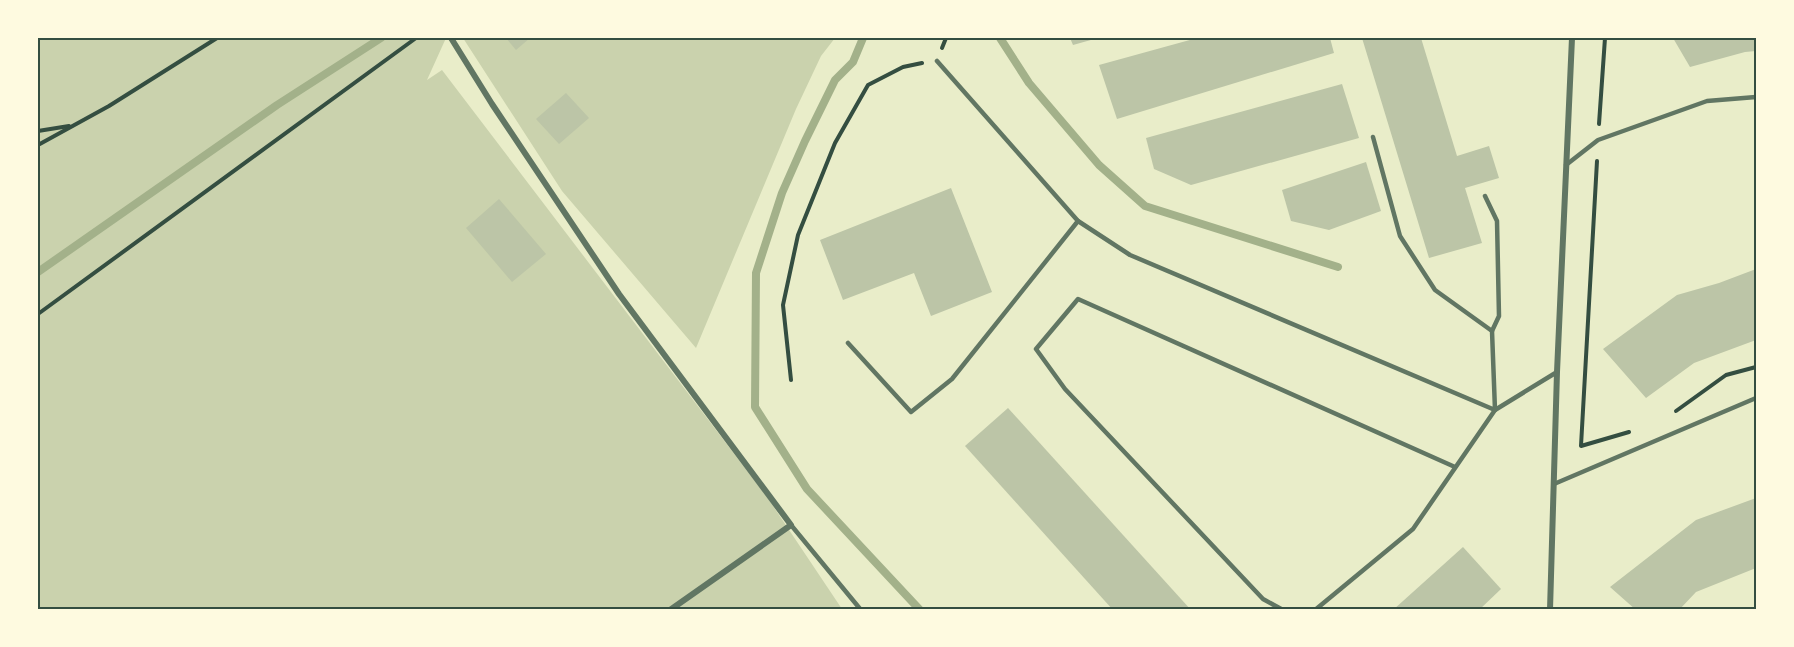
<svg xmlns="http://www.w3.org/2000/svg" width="1794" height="647" font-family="'Source Serif 4',serif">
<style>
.green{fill:#cad2ad}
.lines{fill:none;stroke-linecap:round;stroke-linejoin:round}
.stream{stroke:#a3b18a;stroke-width:8}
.building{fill:#bcc5a7}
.path{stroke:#344e41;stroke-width:4}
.service{stroke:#617663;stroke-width:4.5}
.minor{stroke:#617663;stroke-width:6}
.neatline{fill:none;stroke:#344e41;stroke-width:2}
</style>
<rect width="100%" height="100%" fill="#e9edc9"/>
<g class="green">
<polygon points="38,38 446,38 427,80 442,70 767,497 842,609 38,609"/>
<polygon points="463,38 835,38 821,56 796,109 696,348 562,191"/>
</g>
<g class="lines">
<g class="stream">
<polyline points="863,38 853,62 835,80 805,141 782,193 756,273 755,407 807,489 920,610"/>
<polyline points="1000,38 1029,83 1099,165 1145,206 1338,267"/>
<polyline points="38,272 277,105 381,38"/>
</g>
</g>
<g class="building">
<polygon points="506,38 530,38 516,50"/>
<polygon points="1070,38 1098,38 1073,45"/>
<polygon points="1197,38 1330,38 1334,53 1117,119 1099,65"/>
<polygon points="1362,38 1421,38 1457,156 1489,146 1499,178 1465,188 1482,243 1429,258"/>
<polygon points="1673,38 1756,38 1756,51 1745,52 1690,67"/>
<polygon points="1342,84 1359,138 1191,185 1154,169 1146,138"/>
<polygon points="566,93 589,118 559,144 536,119"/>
<polygon points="1366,162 1381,211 1329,230 1291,221 1282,190"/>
<polygon points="951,188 992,292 931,316 914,273 843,300 820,240"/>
<polygon points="499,199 546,254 512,282 466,228"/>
<polygon points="1756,269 1756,340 1694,363 1646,398 1603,349 1677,295 1719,283"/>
<polygon points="1008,408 1191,610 1113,610 965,446"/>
<polygon points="1756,498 1756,568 1696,592 1679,610 1636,610 1610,587 1696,520"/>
<polygon points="1463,547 1501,589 1479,610 1393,610"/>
</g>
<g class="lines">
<g class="path">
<polyline points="942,48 946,38"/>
<polyline points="1599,124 1605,38"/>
<polyline points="38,131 69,126"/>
<polyline points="38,145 109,106 217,38"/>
<polyline points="1597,161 1581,446 1629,432"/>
<polyline points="38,314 416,38"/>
<polyline points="791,380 783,305 798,235 835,143 868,85 903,67 922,63"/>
<polyline points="1676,411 1726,375 1756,367"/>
</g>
<g class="service">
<polyline points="937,61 1078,221 1130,255 1495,410 1492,331 1435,290 1400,236 1373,137"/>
<polyline points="1566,165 1598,140 1707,101 1756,97"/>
<polyline points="1485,196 1497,221 1499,316 1492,331"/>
<polyline points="848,343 911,412 952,379 1078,221"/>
<polyline points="1554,484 1756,398"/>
<polyline points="791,525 861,610"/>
<polyline points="1283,610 1263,599 1065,389 1036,349 1078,299 1455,467"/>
<polyline points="1315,610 1413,529 1495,410 1557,372"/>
</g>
<g class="minor">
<polyline points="451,38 492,104 619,294 791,525 670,610"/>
<polyline points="1550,610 1557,372 1572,38"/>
</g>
</g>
<rect width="1794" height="647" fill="none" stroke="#fefae0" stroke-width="78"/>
<rect x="39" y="39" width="1716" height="569" class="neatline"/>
</svg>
